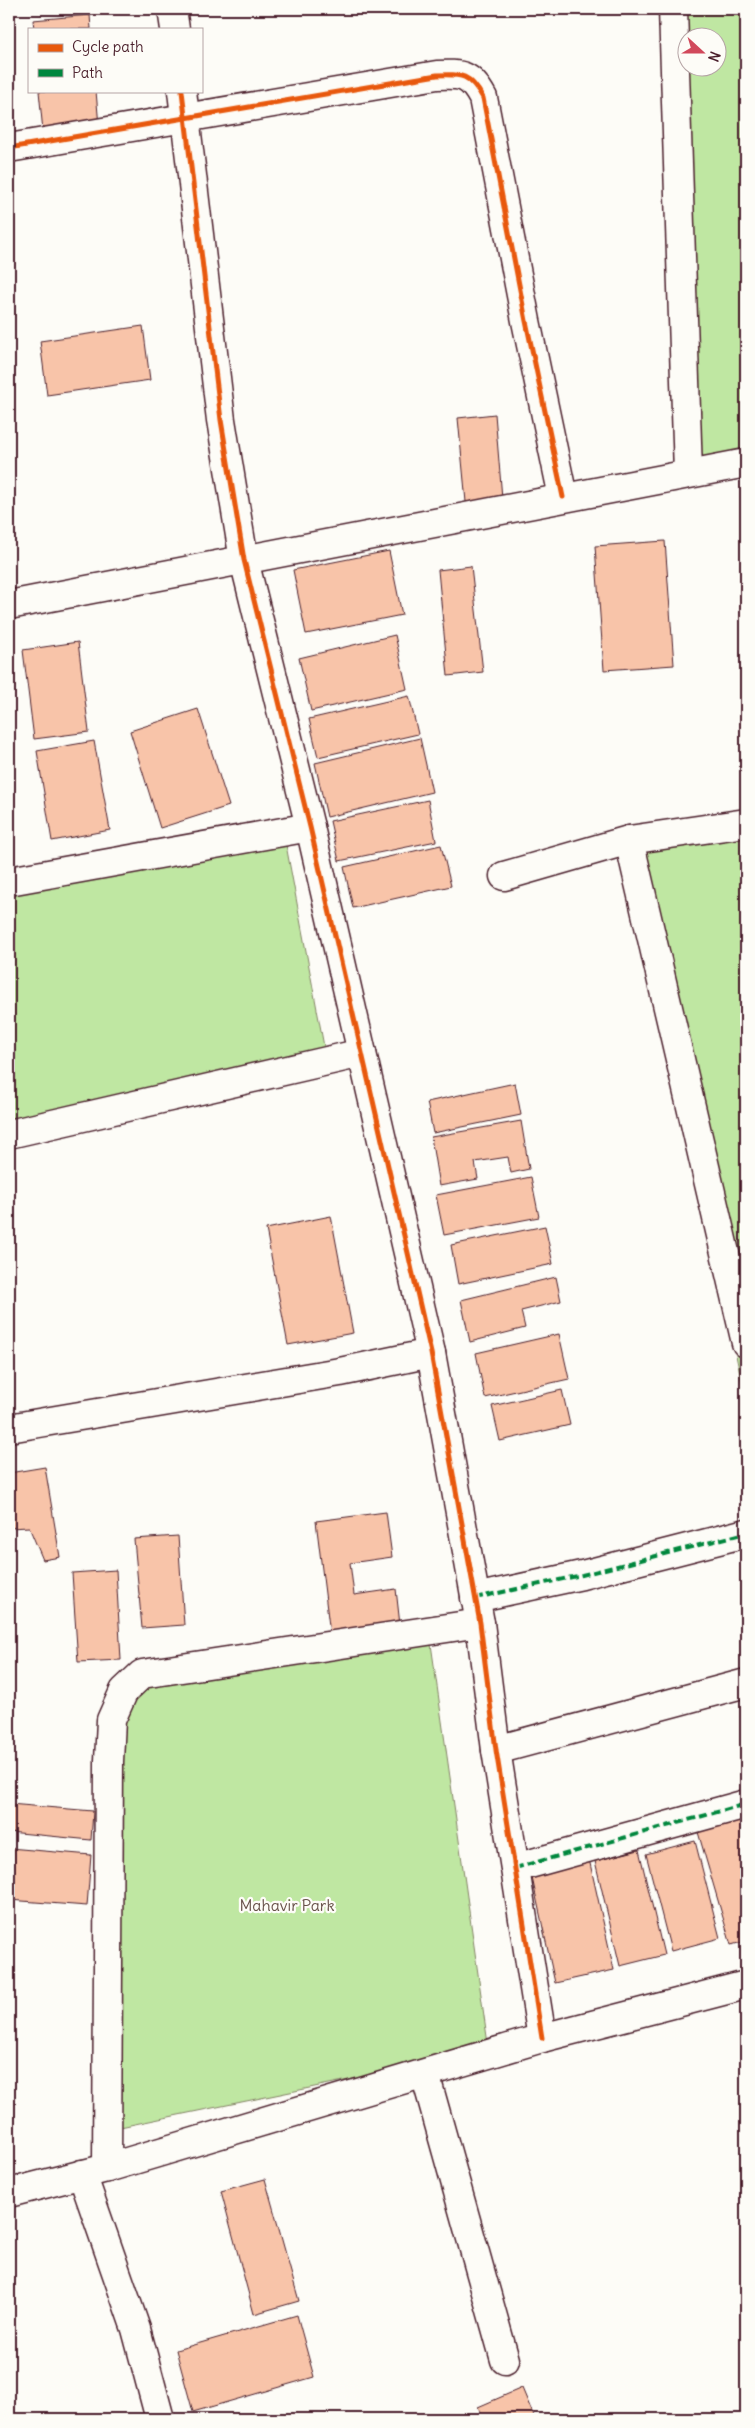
<svg xmlns="http://www.w3.org/2000/svg" width="755" height="2428" font-family="Delius,sans-serif">
<style>
.green{fill:#bfe7a2;stroke:#848366;fill-rule:evenodd}
.building{fill:#f8c4a9;stroke:#4a1f2b}
.lines{fill:none;stroke-linecap:round;stroke-linejoin:round}
.minor-casing{stroke:#4a1f2b;stroke-width:31}
.minor{stroke:#fdfcf7;stroke-width:28}
.quiet{stroke:#00873e;stroke-width:4;stroke-dasharray:8 4;stroke-linecap:butt}
.cycleway-casing{stroke:#fdfcf7;stroke-width:8}
.cycleway{stroke:#e8590c;stroke-width:5}
.labels{text-anchor:middle;stroke-width:4.5;stroke-linejoin:round;paint-order:stroke}
.park-label{font-size:16px;fill:#675149;stroke:#fdfcf7}
</style>
<rect width="100%" height="100%" fill="#fdfcf7"/>
<filter id="ink" filterUnits="userSpaceOnUse"><feTurbulence type="fractalNoise" baseFrequency=".02" numOctaves="2"/><feDisplacementMap in="SourceGraphic" scale="10" xChannelSelector="R" yChannelSelector="G"/><feConvolveMatrix kernelMatrix="1 2 1 2 8 2 1 2 1" color-interpolation-filters="sRGB"/></filter>
<g filter="url(#ink)">
<g class="green">
<path d="M 677,9 L 746,10 L 746,462 L 702,471 ZM 688,38 L 718,38 L 718,68 L 688,68 Z"/>
<polygon points="746,823 746,1389 743,1389 629,840"/>
<polygon points="286,845 329,1073 9,1141 9,895"/>
<polygon points="431,1644 489,2051 96,2132 116,1689"/>
</g>
<g class="building">
<polygon points="90,15 91,29 34,29 33,20"/>
<polygon points="39,91 96,91 99,126 43,131"/>
<polygon points="143,326 150,380 47,395 40,341"/>
<polygon points="495,414 502,498 466,502 458,418"/>
<polygon points="665,541 674,665 604,670 595,546"/>
<polygon points="389,551 402,615 306,634 293,570"/>
<polygon points="471,566 483,672 448,676 438,570"/>
<polygon points="395,635 407,689 311,711 299,658"/>
<polygon points="78,642 89,732 34,739 23,650"/>
<polygon points="409,696 418,734 318,757 309,719"/>
<polygon points="198,709 229,806 160,828 130,731"/>
<polygon points="420,738 432,792 327,817 315,763"/>
<polygon points="94,741 110,830 52,841 37,751"/>
<polygon points="428,800 436,841 339,861 330,821"/>
<polygon points="441,845 451,886 353,908 344,867"/>
<polygon points="515,1083 521,1115 433,1133 427,1102"/>
<polygon points="521,1121 529,1169 511,1173 508,1157 475,1162 478,1179 439,1186 431,1137"/>
<polygon points="531,1177 539,1217 444,1235 436,1195"/>
<polygon points="331,1216 353,1333 288,1345 266,1229"/>
<polygon points="545,1226 553,1264 458,1284 451,1245"/>
<polygon points="556,1277 561,1301 521,1311 525,1328 470,1342 461,1300"/>
<polygon points="559,1334 569,1379 485,1398 476,1353"/>
<polygon points="562,1390 570,1425 500,1441 492,1406"/>
<polygon points="45,1467 60,1557 43,1560 29,1527 9,1528 9,1473"/>
<polygon points="386,1512 392,1557 350,1563 354,1595 396,1589 400,1625 330,1634 316,1521"/>
<polygon points="178,1536 184,1625 142,1628 134,1539"/>
<polygon points="116,1570 121,1660 78,1662 72,1573"/>
<polygon points="9,1804 93,1811 91,1840 9,1832"/>
<polygon points="741,1819 746,1836 746,1941 731,1945 698,1832"/>
<polygon points="695,1841 720,1938 671,1951 646,1854"/>
<polygon points="9,1848 91,1855 87,1906 9,1900"/>
<polygon points="639,1850 664,1955 620,1966 595,1861"/>
<polygon points="589,1859 614,1970 555,1983 531,1873"/>
<polygon points="265,2179 299,2301 254,2314 221,2191"/>
<polygon points="297,2315 314,2377 193,2412 176,2350"/>
<polygon points="522,2388 535,2419 484,2419 478,2407"/>
</g>
<g class="lines">
<g class="minor-casing">
<g id="minor">
<polyline points="172,9 175,29"/>
<polyline points="673,9 688,473"/>
<polyline points="182,91 221,420 244,560 310,827 431,1353 480,1623 496,1750 542,2038"/>
<path d="M 9,148 L 437,75 C 462,74 470,74 483,98 L 526,321 L 563,497"/>
<polyline points="9,605 746,463"/>
<polyline points="629,840 746,1343"/>
<polyline points="504,876 629,840 746,823"/>
<polyline points="9,881 310,827"/>
<polyline points="9,1134 362,1053"/>
<polyline points="9,1428 340,1372 431,1353"/>
<polyline points="475,1598 582,1575 746,1533"/>
<polyline points="496,1750 746,1683"/>
<polyline points="515,1868 746,1804"/>
<polyline points="425,2074 505,2360"/>
<polyline points="107,2168 109,1761 111,1720 124,1691 142,1674 480,1623"/>
<polyline points="82,2174 136,2329 160,2419"/>
<polyline points="9,2193 107,2168 542,2038 746,1985"/>
</g>
</g>
<use href="#minor" class="minor"/>
<g class="quiet">
<polyline points="475,1598 582,1575 746,1533"/>
<polyline points="515,1868 746,1804"/>
</g>
<g class="cycleway-casing">
<g id="cycleway">
<polyline points="182,91 221,420 244,560 310,827 431,1353 480,1623 496,1750 542,2038"/>
<path d="M 9,148 L 437,75 C 462,74 470,74 483,98 L 526,321 L 563,497"/>
</g>
</g>
<use href="#cycleway" class="cycleway"/>
</g>
</g>
<g class="labels">
<g class="park-label">
<text x="287" y="1911">Mahavir Park</text>
</g>
</g>
<rect width="755" height="2428" fill="none" stroke="#fdfcf7" stroke-width="30"/>
<rect x="15" y="15" width="725" height="2398" fill="none" stroke="#4a1f2b" stroke-width="2" filter="url(#ink)"/>
<rect x="28" y="28" width="175" height="65" fill="#fdfcf7" stroke="#b5a4a5"/>
<rect x="38" y="44" width="25" height="8" fill="#e8590c" stroke="#b5a4a5"/>
<text x="72" y="52" font-size="15" fill="#4a1f2b">Cycle path</text>
<rect x="38" y="69" width="25" height="8" fill="#00873e" stroke="#b5a4a5"/>
<text x="72" y="78" font-size="15" fill="#4a1f2b">Path</text>
<g transform="translate(702 52) rotate(111)"><circle r="24" fill="#fdfcf7" stroke="#b5a4a5"/>
<path d="M0-4L9 19L0 12L-9 19Z" fill="#d1495b"/>
<text y="-8" font-size="14" font-weight="bold" text-anchor="middle" fill="#4a1f2b">N</text>
</g>
</svg>
